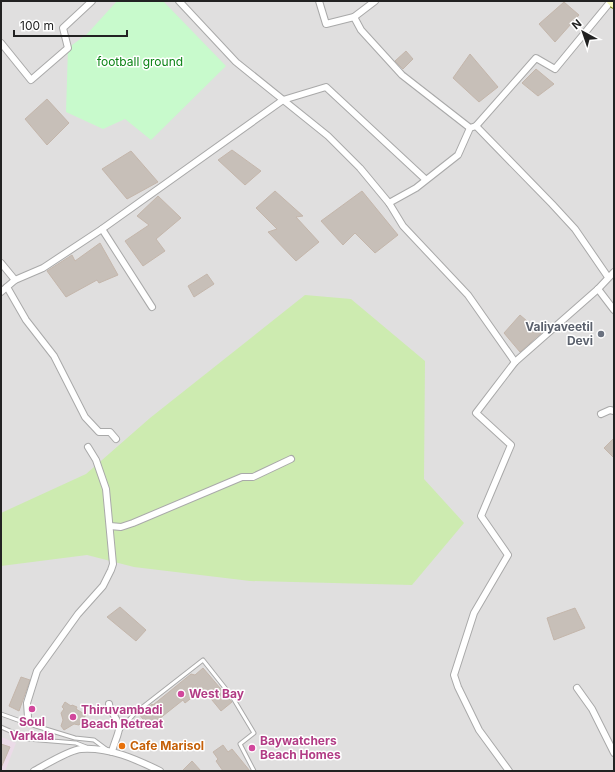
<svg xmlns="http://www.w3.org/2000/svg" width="615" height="772" font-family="Inter,sans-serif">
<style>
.residential{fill:#e0dfdf}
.industrial{fill:#ebdbe8}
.grass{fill:#cdebb0}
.park{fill:#c8facc}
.building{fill:#c7bfb8;stroke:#c4b6ab}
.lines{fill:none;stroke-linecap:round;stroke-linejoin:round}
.lane-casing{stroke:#a9a9a9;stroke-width:5}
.street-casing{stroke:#a9a9a9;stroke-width:8}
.secondary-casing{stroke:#707d05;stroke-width:10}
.lane{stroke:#fff;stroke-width:3}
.street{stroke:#fff;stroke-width:6}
.secondary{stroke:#f7fabf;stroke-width:8}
.worship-dot{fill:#6b7280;stroke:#fff;stroke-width:1.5}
.hotel-dot{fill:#d1479c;stroke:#fff;stroke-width:1.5}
.food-dot{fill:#e8710a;stroke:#fff;stroke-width:1.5}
.labels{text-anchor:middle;stroke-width:3;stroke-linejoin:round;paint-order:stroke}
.park-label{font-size:12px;fill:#0c8416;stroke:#fff}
.worship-label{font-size:12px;font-weight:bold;fill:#5b616d;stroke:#fff;text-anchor:end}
.hotel-label{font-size:12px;font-weight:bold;fill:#b23c85;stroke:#fff;text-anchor:start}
.food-label{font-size:12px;font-weight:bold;fill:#c56008;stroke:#fff;text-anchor:start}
</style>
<rect width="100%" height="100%" fill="#f2efe9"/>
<polygon class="residential" points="1,1 611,1 614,4 614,771 1,771"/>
<polygon class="industrial" points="1,737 16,743 5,771 1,771"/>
<polygon class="grass" points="305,295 351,299 425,361 424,479 464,523 412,585 250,581 134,567 87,555 1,566 1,513 86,474 150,418"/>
<polygon class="park" points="117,1 163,1 226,66 151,140 125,119 103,129 66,112 68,48 87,34"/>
<g class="building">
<polygon points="564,2 579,15 555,42 539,24"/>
<polygon points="406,51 413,59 403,69 395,61"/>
<polygon points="470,54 498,87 479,102 453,78"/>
<polygon points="536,69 554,84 538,96 522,83"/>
<polygon points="47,99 69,123 47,145 25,119"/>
<polygon points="232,150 261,171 245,185 218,160"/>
<polygon points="131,151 158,182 127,199 102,169"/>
<polygon points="275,191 303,216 296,217 319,242 296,261 268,232 277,229 256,208"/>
<polygon points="362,191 398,235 375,253 355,233 343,245 321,221"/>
<polygon points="158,196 181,218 156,239 165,251 143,266 125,241 149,225 137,216"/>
<polygon points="100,243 118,275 99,283 97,280 66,297 47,271 72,255 75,261"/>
<polygon points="207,274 214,284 194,297 188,286"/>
<polygon points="520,315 541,333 520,352 504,333"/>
<polygon points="614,438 614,458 604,448"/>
<polygon points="120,607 146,630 136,641 107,617"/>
<polygon points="575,608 585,628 554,640 547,618"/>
<polygon points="203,668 232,702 221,711 203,689 185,703 183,700 149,727 139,714 152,704 153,705 191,674 195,675"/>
<polygon points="21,677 30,680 19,711 9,706"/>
<polygon points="65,702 71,706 72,705 77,707 76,709 86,715 79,725 74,724 64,730 61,726 63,720 61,713 64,709 62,707"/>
<polygon points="1,744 10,747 1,768"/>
<polygon points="223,745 228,752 232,749 250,771 223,771 216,761 218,759 213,752"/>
<polygon points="192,761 201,771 182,771"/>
</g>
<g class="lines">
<g class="lane-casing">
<g id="lane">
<polyline points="1,714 26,723 75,738 94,740 106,749"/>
<polyline points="1,727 28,739 76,743 86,747"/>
<polyline points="120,730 135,713 203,660 233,698 254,733 240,744 254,771"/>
</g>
</g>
<g class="street-casing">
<g id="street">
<polyline points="179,1 236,62 328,136 360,168 389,203 403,226 468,295 515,362"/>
<polyline points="319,1 326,24 354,17 375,1"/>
<polyline points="354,17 361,30 402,75 470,128"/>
<polyline points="1,43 31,80 68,48 63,28 92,1"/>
<polyline points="476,126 552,204 575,229 608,277"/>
<polyline points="389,203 416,188 458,155 470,128 476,126 536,58 555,69 611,1"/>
<polyline points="102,229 152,307"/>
<polyline points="1,263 15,280"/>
<polyline points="7,287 26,320 54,356 85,417 99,432 110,432 116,439"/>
<polyline points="598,289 614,310"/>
<polyline points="1,292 15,280 43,268 102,229 283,100 326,87 425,179"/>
<polyline points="601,414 610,410 614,411"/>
<polyline points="110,526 121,527 133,523 242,477 253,477 291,459"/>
<polyline points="577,688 592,709 614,753"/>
<path d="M 109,704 C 110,713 118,718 119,727 C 120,732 113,745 112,752"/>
<polyline points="26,723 28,717 27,703 37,671 78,614 103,586 111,570 113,564 106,489 96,460 88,447"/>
<path d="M 34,771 C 45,765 69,750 81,749 C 109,747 136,759 160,771"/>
<polyline points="509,771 479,730 458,687 454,675 474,613 508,555 481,516 511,445 476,413 515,362 598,289 614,272"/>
</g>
</g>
<g class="secondary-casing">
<polyline id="secondary" points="611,1 614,4"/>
</g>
<use href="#lane" class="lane"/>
<use href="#street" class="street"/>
<use href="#secondary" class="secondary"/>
</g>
<circle class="worship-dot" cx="601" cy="334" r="4"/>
<g class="hotel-dot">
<circle cx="181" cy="694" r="4"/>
<circle cx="32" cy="709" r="4"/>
<circle cx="73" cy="717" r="4"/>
<circle cx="252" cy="748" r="4"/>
</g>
<circle class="food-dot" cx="122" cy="746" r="4"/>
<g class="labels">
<g class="park-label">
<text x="140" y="66">football ground</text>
</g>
<g class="worship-label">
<text x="593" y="331">Valiyaveetil<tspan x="593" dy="14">Devi</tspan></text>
</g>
<g class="hotel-label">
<text x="189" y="698">West Bay</text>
<text x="81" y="714">Thiruvambadi<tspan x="81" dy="14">Beach Retreat</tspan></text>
<text x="32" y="726" text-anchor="middle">Soul<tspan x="32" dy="14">Varkala</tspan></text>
<text x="260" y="745">Baywatchers<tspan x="260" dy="14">Beach Homes</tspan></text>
</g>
<g class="food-label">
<text x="130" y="750">Cafe Marisol</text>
</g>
</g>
<rect width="615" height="772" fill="none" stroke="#222222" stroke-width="4"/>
<g transform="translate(583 32) rotate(320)" stroke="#ffffff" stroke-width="3" paint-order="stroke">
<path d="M0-3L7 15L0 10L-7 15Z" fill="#222222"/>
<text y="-6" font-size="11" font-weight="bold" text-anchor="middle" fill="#222222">N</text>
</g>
<path d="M14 30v6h113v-6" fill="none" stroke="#222222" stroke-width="2"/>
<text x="20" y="30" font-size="12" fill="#222222" stroke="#ffffff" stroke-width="3" paint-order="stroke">100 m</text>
</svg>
